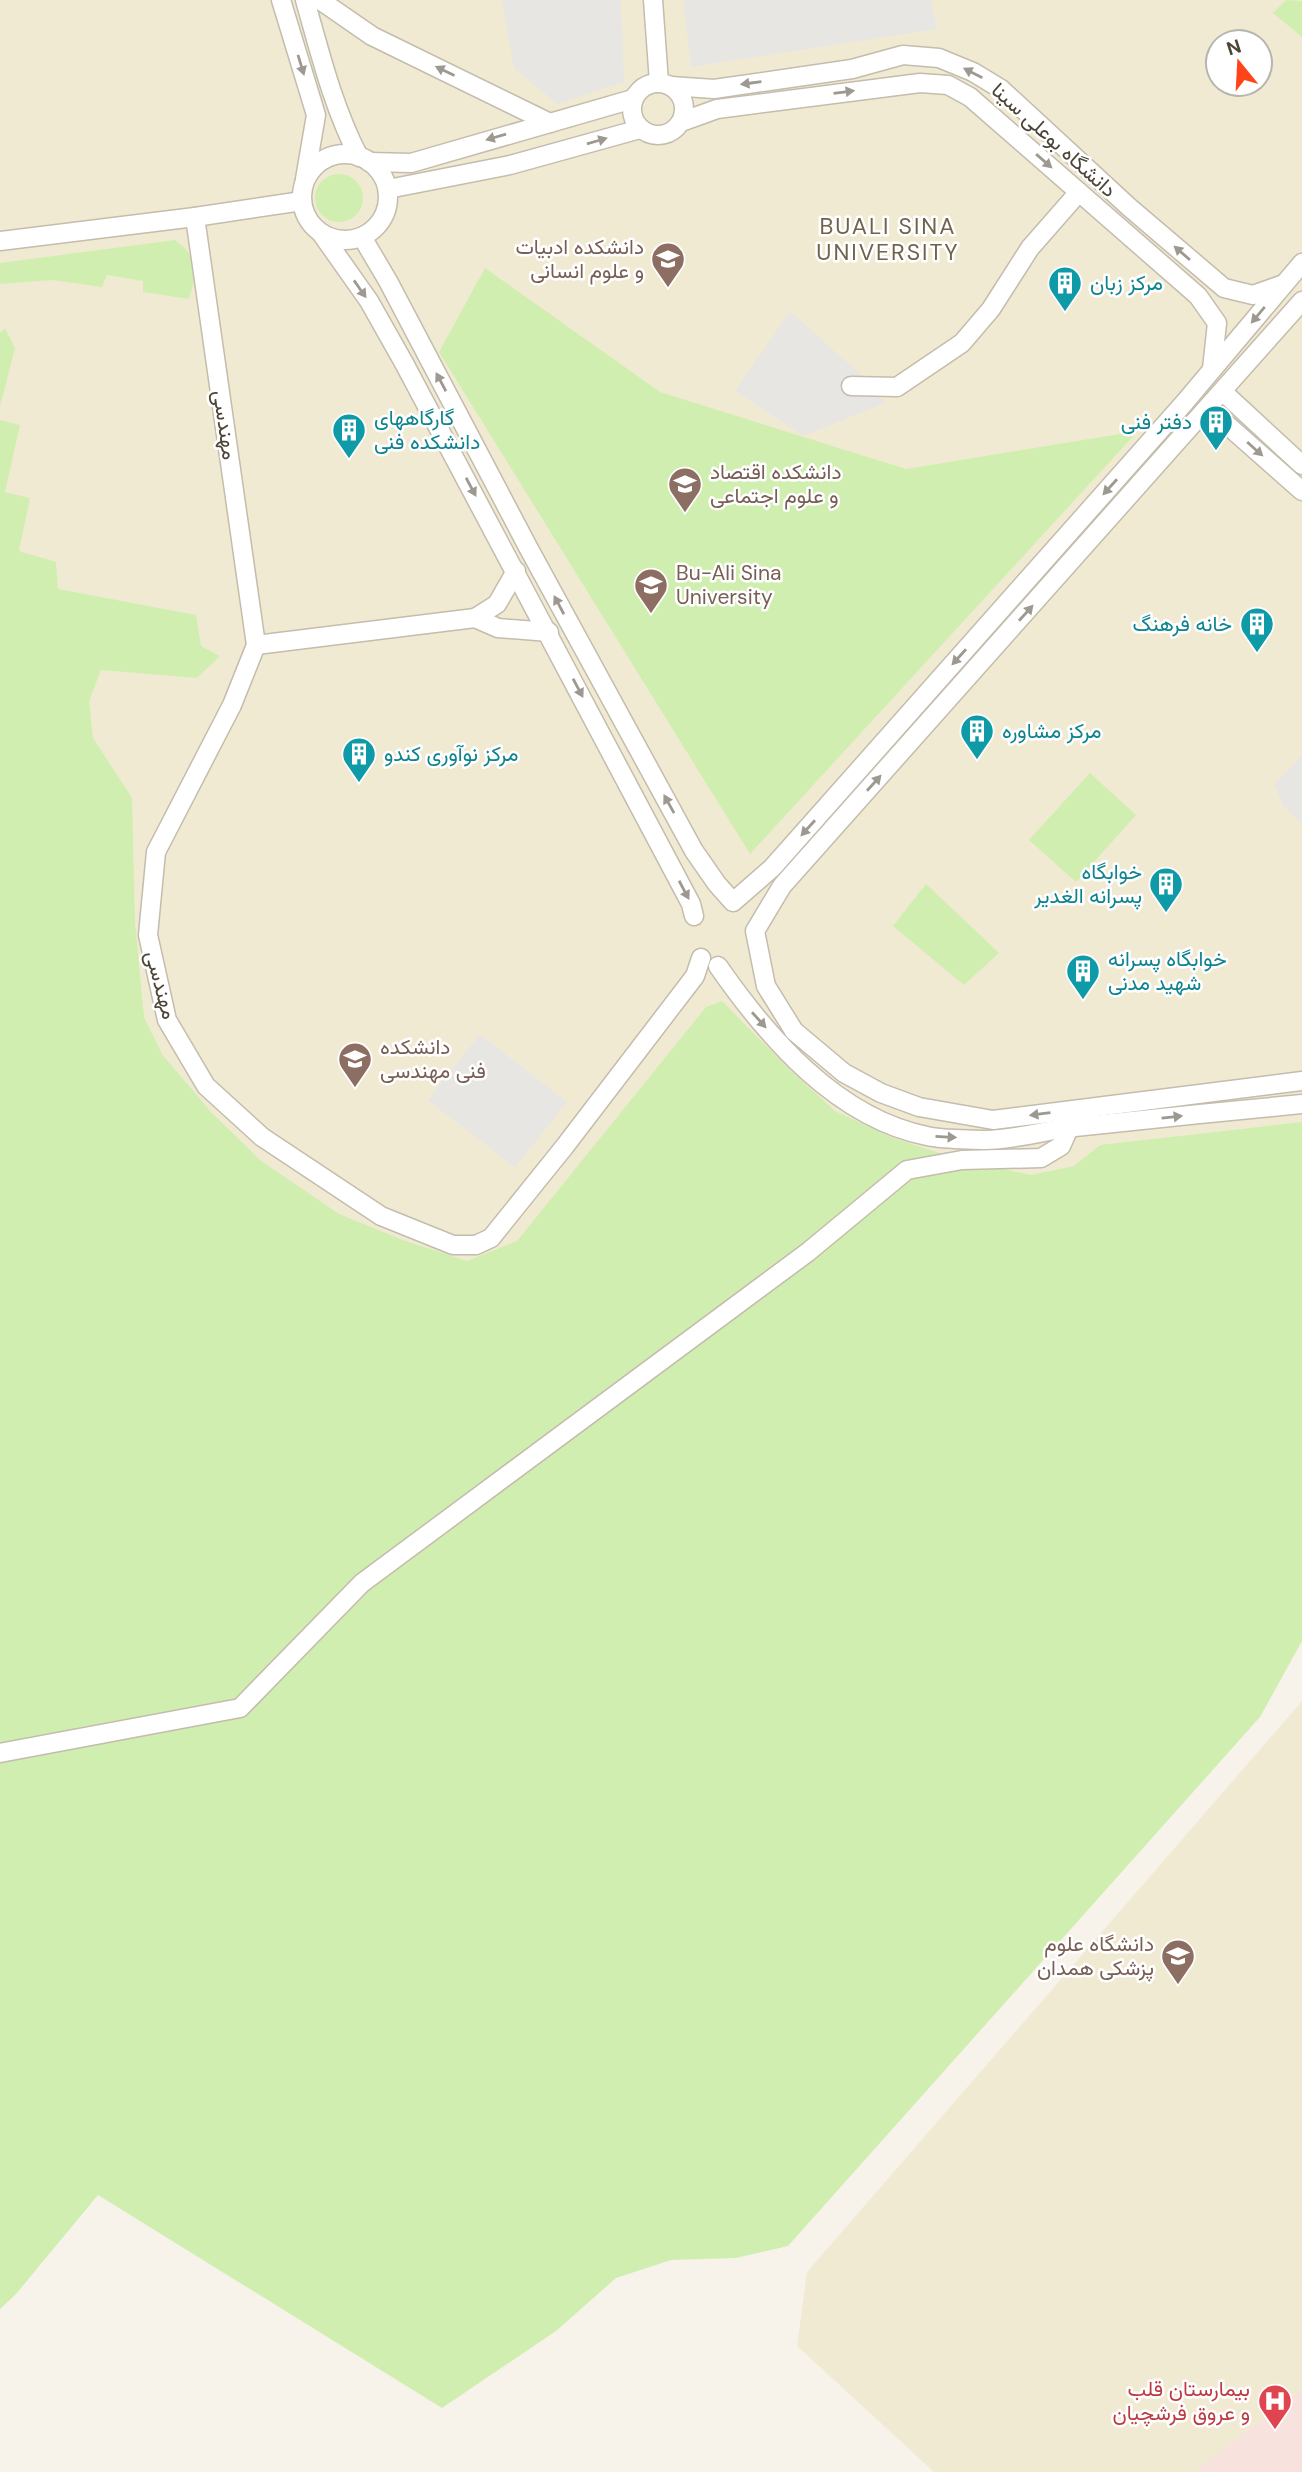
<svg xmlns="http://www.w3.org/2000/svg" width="1302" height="2472" font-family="'DM Sans',Vazirmatn,sans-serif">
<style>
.education{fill:#f1ead3;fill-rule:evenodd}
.medical{fill:#f8e2dd}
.green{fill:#d0eeb0}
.parking{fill:#e8e6e2}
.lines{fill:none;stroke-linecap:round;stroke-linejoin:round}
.minor-casing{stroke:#c4bcac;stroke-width:21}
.minor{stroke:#fff;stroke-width:18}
.oneway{fill:#9d9991}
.labels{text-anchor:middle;stroke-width:5;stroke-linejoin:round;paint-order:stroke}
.street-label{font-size:21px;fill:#4c4537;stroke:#fff}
.education-label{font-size:21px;fill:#785e54;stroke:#fff;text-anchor:start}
.culture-label{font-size:21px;fill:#0d838f;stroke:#fff;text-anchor:start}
.health-label{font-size:21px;fill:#be3a42;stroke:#fff;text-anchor:end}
.neighbourhood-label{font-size:23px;letter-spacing:2px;fill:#70634d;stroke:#fff}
</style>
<rect width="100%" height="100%" fill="#f7f3eb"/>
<g class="education">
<path d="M 0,0 L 1302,0 L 1302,1146 L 624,1275 L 0,1283 ZM 1218,42 L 1260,42 L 1260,84 L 1218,84 Z"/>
<polygon points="1302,1701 1302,2472 934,2472 797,2346 807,2272"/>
</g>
<polygon class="medical" points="1302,2389 1302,2472 1194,2472"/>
<g class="green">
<polygon points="1286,0 1302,1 1302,37 1273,13"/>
<circle cx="339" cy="198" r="24"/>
<path d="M 175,240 C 199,257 197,273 189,299 L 143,292 L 143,281 L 107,275 L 102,287 L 52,280 L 0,284 L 0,263 Z"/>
<polygon points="485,268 660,392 906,469 1138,431 750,854 439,352"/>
<polygon points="5,328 15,348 0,407 0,333"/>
<polygon points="0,420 20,425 5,492 30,498 19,551 56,562 58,589 196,615 201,646 220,656 197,678 101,670 89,701 93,738 132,798 135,922 144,1017 162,1054 211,1112 260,1160 339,1214 403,1240 467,1261 517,1241 706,1007 722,1001 789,1069 835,1111 896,1139 962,1160 1031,1175 1074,1166 1100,1145 1302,1122 1302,1641 1260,1717 788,2246 736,2258 671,2260 616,2278 556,2331 442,2408 98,2195 16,2294 0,2309"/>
<polygon points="1090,773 1136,815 1076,882 1029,840"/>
<polygon points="926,884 999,953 964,985 893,926"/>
</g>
<g class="parking">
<polygon points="502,0 621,0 624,82 558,104 514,69"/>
<polygon points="683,0 931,0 937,29 691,67"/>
<polygon points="790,311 858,372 886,403 803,436 735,391"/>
<polygon points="1302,755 1302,824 1284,807 1274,784"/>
<polygon points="480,1034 567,1102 515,1168 428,1100"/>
</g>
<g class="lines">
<g class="minor-casing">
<g id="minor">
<polyline points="281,0 316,115 305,179"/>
<path d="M 305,0 C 320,53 333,107 359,157"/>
<polyline points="320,0 372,36 550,123"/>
<polyline points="653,0 659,82"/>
<circle cx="658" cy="109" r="26"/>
<polyline points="671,86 714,89 852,69 903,55 939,58 973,72 1001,89 1129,207 1224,288 1253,295 1284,284"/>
<polyline points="681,122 717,109 920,83 948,85 970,97 1198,296 1217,323 1212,369"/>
<circle cx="345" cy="197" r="43"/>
<polyline points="369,162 411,163 633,99"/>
<polyline points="388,189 510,165 640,129"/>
<polyline points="195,217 256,645 232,705 156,852 148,935 167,1020 206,1086 262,1137 381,1216 453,1245 476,1245 491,1238 565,1146 695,976 701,958"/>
<polyline points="321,233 369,301 404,363 691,904 694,916"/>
<polyline points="362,237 388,281 529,549 694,851 717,884 733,902 772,868 1185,402 1302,263"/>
<polyline points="0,241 195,217 302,201"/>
<polyline points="1302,301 782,886 755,931 766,986 794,1031 844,1073 881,1093 919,1107 993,1120 1302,1081"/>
<polyline points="851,386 897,387 962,343 991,309 1030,248 1079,192"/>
<polyline points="1223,392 1302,465"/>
<polyline points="1208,408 1302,491"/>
<polyline points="516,571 497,604 475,618 498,628 549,632"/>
<polyline points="256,645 475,618"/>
<path d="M 718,966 C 768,1038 837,1118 927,1136 C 945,1140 967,1139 985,1140 C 1015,1140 1045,1130 1075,1127 C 1151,1119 1226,1111 1302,1104"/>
<polyline points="0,1753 240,1708 362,1583 808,1252 907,1170 962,1160 1041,1158 1061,1146 1069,1128 1068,1111"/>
</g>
</g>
<use href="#minor" class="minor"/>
</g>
<defs><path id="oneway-solid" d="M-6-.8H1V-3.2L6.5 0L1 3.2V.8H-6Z" transform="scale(1.75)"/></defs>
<g class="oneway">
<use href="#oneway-solid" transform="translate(301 65) rotate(73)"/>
<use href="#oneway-solid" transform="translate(445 71) rotate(-154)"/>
<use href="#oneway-solid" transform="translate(973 73) rotate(-153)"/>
<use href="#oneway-solid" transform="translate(751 83) rotate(172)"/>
<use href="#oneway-solid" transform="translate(844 92) rotate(-7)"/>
<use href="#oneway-solid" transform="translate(496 137) rotate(164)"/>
<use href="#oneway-solid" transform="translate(597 141) rotate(-16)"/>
<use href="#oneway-solid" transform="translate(1044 161) rotate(41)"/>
<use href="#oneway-solid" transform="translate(1182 253) rotate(-139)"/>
<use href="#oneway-solid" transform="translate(360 289) rotate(55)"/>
<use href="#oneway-solid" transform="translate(1258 315) rotate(130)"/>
<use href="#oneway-solid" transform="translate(441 382) rotate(-118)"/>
<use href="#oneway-solid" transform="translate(1255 449) rotate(42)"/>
<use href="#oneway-solid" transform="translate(471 487) rotate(62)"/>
<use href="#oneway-solid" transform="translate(1110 487) rotate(132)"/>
<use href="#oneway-solid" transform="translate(559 605) rotate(-118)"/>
<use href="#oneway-solid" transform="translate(1026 613) rotate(-48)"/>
<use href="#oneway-solid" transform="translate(959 657) rotate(132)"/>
<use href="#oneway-solid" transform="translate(578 688) rotate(62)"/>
<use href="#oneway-solid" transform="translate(874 783) rotate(-48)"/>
<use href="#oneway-solid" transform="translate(669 804) rotate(-119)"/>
<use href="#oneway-solid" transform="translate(808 828) rotate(132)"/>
<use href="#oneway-solid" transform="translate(684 890) rotate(62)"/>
<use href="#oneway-solid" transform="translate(759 1020) rotate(48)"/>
<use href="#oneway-solid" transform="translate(1040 1114) rotate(173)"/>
<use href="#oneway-solid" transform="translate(1172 1117) rotate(-6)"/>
<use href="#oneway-solid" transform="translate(946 1137) rotate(3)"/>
</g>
<defs>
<g id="university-pin" transform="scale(1.75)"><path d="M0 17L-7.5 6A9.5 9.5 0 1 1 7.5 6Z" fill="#8d6e63" stroke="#fff"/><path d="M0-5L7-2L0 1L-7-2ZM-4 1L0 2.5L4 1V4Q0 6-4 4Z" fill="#fff"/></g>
<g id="building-pin" transform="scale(1.75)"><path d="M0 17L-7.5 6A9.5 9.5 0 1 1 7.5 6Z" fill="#0f9aa8" stroke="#fff"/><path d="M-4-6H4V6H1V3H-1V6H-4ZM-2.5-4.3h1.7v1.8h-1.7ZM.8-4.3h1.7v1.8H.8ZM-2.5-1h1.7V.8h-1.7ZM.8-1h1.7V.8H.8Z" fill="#fff"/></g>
<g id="hospital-pin" transform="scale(1.75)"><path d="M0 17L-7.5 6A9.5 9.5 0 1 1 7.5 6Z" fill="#e0444e" stroke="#fff"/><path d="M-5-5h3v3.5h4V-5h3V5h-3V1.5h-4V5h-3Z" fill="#fff"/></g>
</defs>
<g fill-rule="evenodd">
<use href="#university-pin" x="668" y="259"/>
<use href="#building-pin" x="1065" y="283"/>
<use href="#building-pin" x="1216" y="422"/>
<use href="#building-pin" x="349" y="430"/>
<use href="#university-pin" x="685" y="484"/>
<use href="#university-pin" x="651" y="585"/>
<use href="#building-pin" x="1257" y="624"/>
<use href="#building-pin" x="977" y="731"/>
<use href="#building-pin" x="359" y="754"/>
<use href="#building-pin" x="1166" y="884"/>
<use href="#building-pin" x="1083" y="971"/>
<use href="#university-pin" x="355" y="1059"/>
<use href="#university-pin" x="1178" y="1956"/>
<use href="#hospital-pin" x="1275" y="2401"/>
</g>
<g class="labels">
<g class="street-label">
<text transform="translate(1054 140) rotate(42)" y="7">دانشگاه بوعلی سینا</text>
<text transform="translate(225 425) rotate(82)" y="7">مهندسی</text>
<text transform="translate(161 985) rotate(75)" y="7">مهندسی</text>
</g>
<g class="education-label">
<text x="644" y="254" text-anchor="end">دانشکده ادبیات<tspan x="644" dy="24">و علوم انسانی</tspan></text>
<text x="710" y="479">دانشکده اقتصاد<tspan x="710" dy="24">و علوم اجتماعی</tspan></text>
<text x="676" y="580">Bu-Ali Sina<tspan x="676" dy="24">University</tspan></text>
<text x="380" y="1054">دانشکده<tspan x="380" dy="24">فنی مهندسی</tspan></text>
<text x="1154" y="1951" text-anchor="end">دانشگاه علوم<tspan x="1154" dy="24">پزشکی همدان</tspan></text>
</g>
<g class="culture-label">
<text x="1090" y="290">مرکز زبان</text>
<text x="374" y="425">گارگاههای<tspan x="374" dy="24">دانشکده فنی</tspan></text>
<text x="1192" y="429" text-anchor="end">دفتر فنی</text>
<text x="1232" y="631" text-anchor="end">خانه فرهنگ</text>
<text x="1002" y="738">مرکز مشاوره</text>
<text x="384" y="761">مرکز نوآوری کندو</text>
<text x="1142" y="879" text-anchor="end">خوابگاه<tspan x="1142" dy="24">پسرانه الغدیر</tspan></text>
<text x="1108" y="966">خوابگاه پسرانه<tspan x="1108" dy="24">شهید مدنی</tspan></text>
</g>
<g class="health-label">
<text x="1250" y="2396">بیمارستان قلب<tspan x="1250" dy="24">و عروق فرشچیان</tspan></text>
</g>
<g class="neighbourhood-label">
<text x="888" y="234">BUALI SINA<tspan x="888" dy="26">UNIVERSITY</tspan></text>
</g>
</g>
<g transform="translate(1239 63) rotate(342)"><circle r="33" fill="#ffffff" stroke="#b7b5af" stroke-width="2"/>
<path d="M0-5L12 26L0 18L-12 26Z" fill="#ff4419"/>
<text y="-10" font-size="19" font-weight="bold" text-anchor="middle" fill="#4c4537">N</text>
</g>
</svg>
